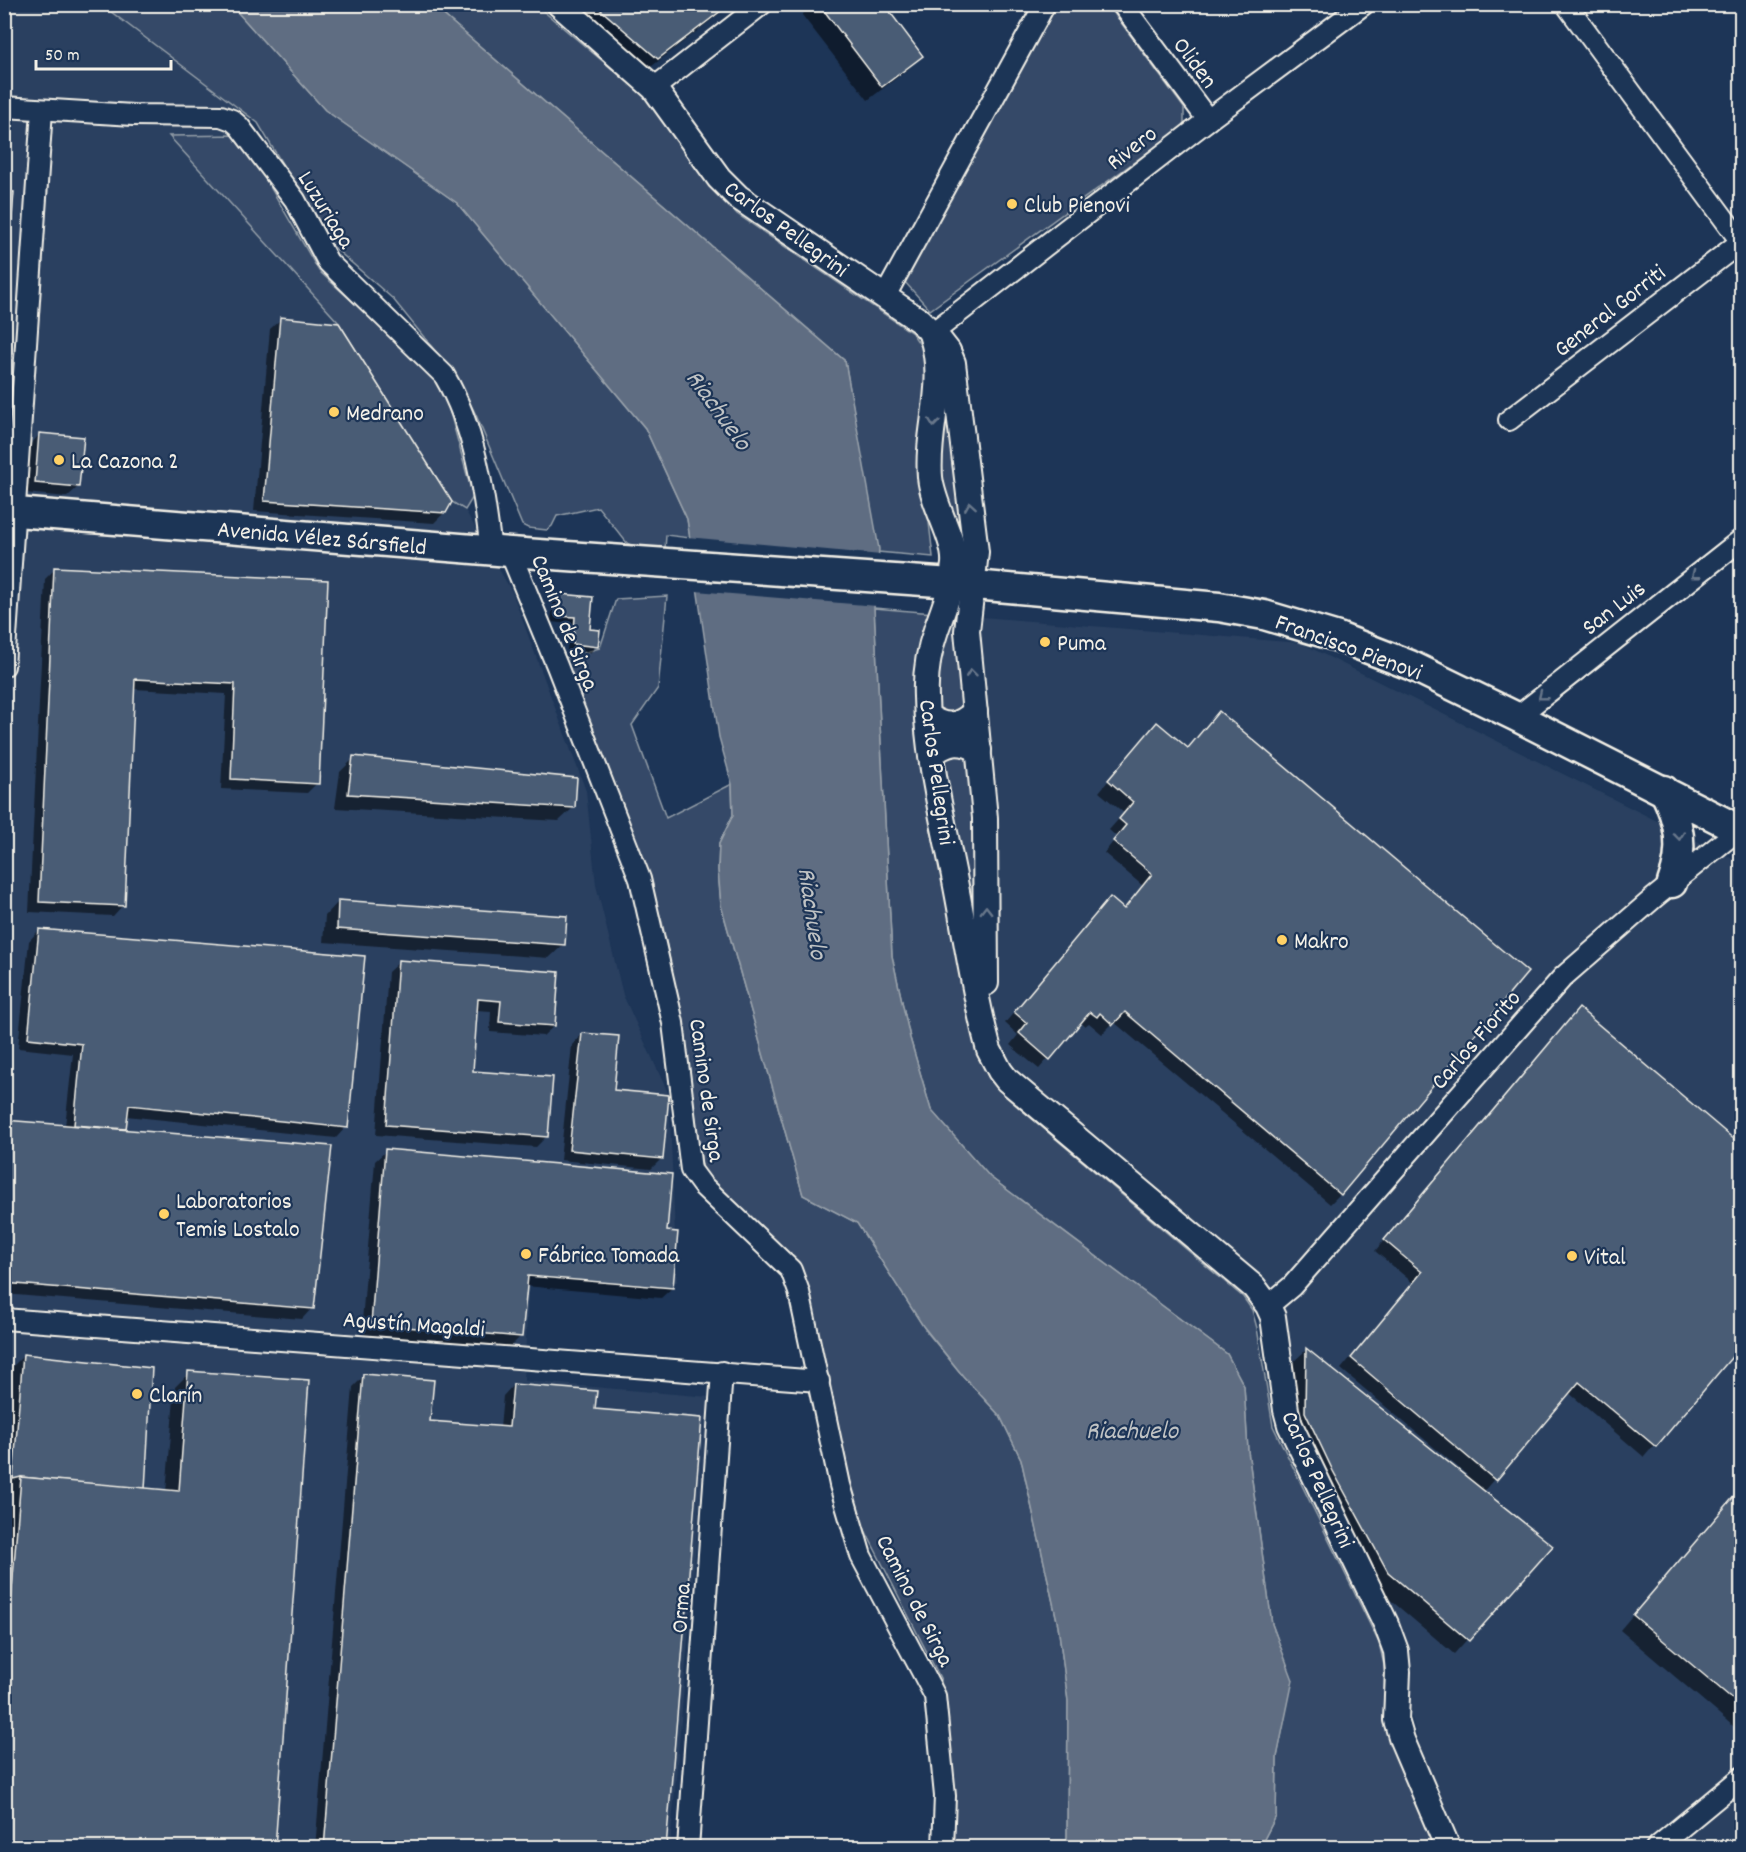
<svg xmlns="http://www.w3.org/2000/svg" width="1746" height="1852" font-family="Dekko,sans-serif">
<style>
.built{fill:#2a4060}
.green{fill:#354a67;stroke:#949ea8;stroke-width:1.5}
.water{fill:#5e6d82;stroke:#9aa2ab;stroke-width:1.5}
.pier{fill:#1d3557}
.shadow{fill:#0007}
.building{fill:#485b74;stroke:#f4f1e8;stroke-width:1.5}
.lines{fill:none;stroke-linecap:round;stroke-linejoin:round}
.minor-casing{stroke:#f4f1e8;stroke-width:24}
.tertiary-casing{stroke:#f4f1e8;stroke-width:28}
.secondary-casing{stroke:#f4f1e8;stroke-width:33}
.minor{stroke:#1d3557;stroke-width:20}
.tertiary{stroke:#1d3557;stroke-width:24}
.secondary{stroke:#1d3557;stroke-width:28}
.oneway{stroke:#68778a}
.poi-dot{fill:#ffd166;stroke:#1d3557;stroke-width:2}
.labels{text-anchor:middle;stroke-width:4.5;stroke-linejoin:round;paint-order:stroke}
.street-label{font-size:24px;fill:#f4f1e8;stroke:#1d3557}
.poi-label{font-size:24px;fill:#f4f1e8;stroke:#1d3557;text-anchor:start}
.water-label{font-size:26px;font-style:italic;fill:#c0c3c4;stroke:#1d3557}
</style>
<rect width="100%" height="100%" fill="#1d3557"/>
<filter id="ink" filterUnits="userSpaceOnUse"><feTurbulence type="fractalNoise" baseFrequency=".0167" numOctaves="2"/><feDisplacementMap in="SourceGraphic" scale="12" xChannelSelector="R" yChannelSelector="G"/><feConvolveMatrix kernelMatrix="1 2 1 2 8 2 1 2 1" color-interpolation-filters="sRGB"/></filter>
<g filter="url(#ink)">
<g class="built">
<polygon points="5,5 102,5 247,113 240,135 169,137 339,323 452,501 465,510 512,592 586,791 596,885 623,995 669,1095 677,1282 529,1274 524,1381 709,1397 670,1847 5,1848"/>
<polygon points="933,613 1301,643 1741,863 1741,1847 1462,1847 1423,1756 1405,1696 1401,1643 1279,1426 1263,1323 1254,1302 1000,1084"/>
</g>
<g class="green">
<polygon points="102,5 231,5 325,110 457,203 645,428 687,519 690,538 666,535 665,550 633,546 627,543 598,507 557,516 552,526 547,530 528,528 522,525 476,415 458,379 393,299 329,243 258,123"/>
<polygon points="432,5 536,5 644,96 707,179 737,214 912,333 927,355 923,470 933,557 878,552 845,361"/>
<polygon points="1055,5 1108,5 1184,108 1184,126 930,310 904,281"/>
<polygon points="240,135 319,271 435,377 445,394 473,497 465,510 452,502 339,323 169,136"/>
<polygon points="939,364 964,470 986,1038 927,716 948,602 930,455"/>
<polygon points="667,596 658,688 632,725 666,818 732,784 733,815 719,844 718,870 721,905 803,1195 857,1223 927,1332 963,1376 1000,1416 1021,1459 1058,1625 1068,1701 1067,1847 953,1847 952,1785 941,1680 860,1520 824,1373 815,1319 801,1270 788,1252 703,1173 683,1024 662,922 642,863 564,658 600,648 616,599"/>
<path d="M 874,608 L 933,613 L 919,655 L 975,1022 C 981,1050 983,1075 1005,1096 L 1243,1297 L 1252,1310 L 1257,1328 L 1273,1426 L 1379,1643 L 1384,1665 L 1385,1708 L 1435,1847 L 1260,1847 L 1276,1816 L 1277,1757 L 1292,1680 L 1272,1624 L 1248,1451 L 1244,1386 L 1227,1354 L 990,1177 L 931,1110 L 910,1038 L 892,956 Z"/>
</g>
<polygon class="water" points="231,5 432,5 845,361 879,549 874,608 892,956 910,1038 931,1110 990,1177 1227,1354 1244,1386 1248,1451 1272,1624 1293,1680 1277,1757 1276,1816 1260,1847 1067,1847 1068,1701 1058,1625 1021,1459 1000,1416 963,1376 923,1326 857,1223 803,1195 721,905 718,870 719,844 733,815 732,784 719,737 687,519 645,428 457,203 325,110"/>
<polygon class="pier" points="687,537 881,555 877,606 696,591"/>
<g class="shadow">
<polygon points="582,4 732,4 643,73 574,13"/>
<polygon points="812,4 882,4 921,56 907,70 868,100 802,15"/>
<polygon points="281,319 445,512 434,523 254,511 270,329"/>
<polygon points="40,434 78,487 67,497 25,493 30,445"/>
<polygon points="55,569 327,581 317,783 307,793 221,789 226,694 133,689 123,905 113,916 29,912 45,579"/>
<polygon points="560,595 588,631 596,646 590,653 567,651 569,624 551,622 553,602"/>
<polygon points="1147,734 1340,1194 1330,1204 1114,1022 1102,1034 1089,1023 1085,1026 1080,1022 1039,1069 1010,1045 1018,1035 1005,1023 1100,909 1123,910 1143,886 1104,853 1117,837 1109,830 1124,813 1099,792"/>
<polygon points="354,758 574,807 559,821 335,808 340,772"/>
<polygon points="339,901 564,944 549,958 323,942 325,916"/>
<polygon points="39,930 346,1127 336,1138 126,1116 124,1131 312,1308 302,1319 4,1294 4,1122 65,1126 73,1054 18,1048 29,941"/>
<polygon points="399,962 558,973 554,1026 543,1036 490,1032 491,1011 476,1010 471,1072 547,1136 536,1147 376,1135 388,972"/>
<polygon points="1579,1010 1742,1343 1644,1457 1568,1392 1483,1492 1551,1546 1454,1654 1374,1586 1291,1427 1292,1363 1306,1350 1465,1477 1467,1475 1341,1369 1413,1283 1375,1251"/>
<polygon points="582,1034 612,1091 661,1159 651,1169 560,1160 572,1045"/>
<polygon points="386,1151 666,1232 672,1288 661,1298 525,1286 521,1336 510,1347 361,1334 375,1161"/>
<polygon points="24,1355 144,1491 166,1492 175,1387 189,1373 307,1381 4,1848 4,1532 8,1490 4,1491 4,1434 10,1369"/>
<polygon points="364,1376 429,1422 500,1428 503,1396 513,1385 594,1410 665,1848 315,1848 353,1387"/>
<polygon points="1742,1487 1742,1728 1739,1731 1620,1630"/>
</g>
<g class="building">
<polygon points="594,4 730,4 658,59"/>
<polygon points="819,4 884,4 923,56 882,87"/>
<polygon points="4,191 14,192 4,320"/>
<polygon points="280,317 339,323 452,502 446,513 264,501"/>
<polygon points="39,433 84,437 79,487 35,483"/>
<polygon points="54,567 328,580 319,784 231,779 235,684 135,679 125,906 39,902"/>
<polygon points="560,594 593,597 590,629 600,630 598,647 573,644 575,617 557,616"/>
<polygon points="1219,711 1528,972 1341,1195 1125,1012 1113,1025 1100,1013 1097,1017 1090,1012 1050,1060 1019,1033 1027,1023 1014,1012 1110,897 1124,909 1152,874 1113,841 1126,825 1119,819 1133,802 1108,780 1157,722 1188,748"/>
<polygon points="353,756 577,778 575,808 348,794"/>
<polygon points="338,900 567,916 565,945 337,929"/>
<polygon points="39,929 365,956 348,1128 129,1105 126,1129 74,1125 82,1044 28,1038"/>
<polygon points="398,960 559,972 555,1026 499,1022 501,1001 478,999 473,1071 553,1077 548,1137 386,1125"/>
<polygon points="1579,1008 1742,1146 1742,1345 1656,1447 1579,1382 1496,1481 1351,1358 1422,1272 1384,1240"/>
<polygon points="582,1033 619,1036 614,1090 669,1095 663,1159 569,1150"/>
<polygon points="4,1120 332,1146 314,1309 4,1283"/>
<polygon points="385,1149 672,1174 667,1231 678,1232 673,1288 528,1276 522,1337 371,1324"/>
<polygon points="1306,1348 1553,1546 1469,1641 1388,1572 1333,1471 1305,1412"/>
<polygon points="23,1354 152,1368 145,1489 21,1477 13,1479"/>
<polygon points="188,1371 309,1380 275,1848 4,1848 4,1690 21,1477 179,1491"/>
<polygon points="363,1374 434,1380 430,1421 509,1427 513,1384 597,1391 595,1409 702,1418 666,1848 324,1848"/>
<polygon points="1742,1487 1742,1707 1633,1615"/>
</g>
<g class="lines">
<g class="minor-casing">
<g id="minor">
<polyline points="1122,4 1208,120"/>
<polyline points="1566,4 1742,243"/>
<polyline points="654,88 762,4"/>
<path d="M 4,107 L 133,115 L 221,116 L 232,120 L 239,126 L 295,200 L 328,262 L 444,375 C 475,428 484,491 491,551"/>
<polyline points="884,298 1045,4"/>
<polyline points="931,334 1208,120 1364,4"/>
<polyline points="1509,420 1742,241"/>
<polyline points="510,552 557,666 640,879 673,1023 691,1170 702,1185 791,1270 799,1292 840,1485 861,1556 935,1696 945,1796 943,1848"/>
<polyline points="4,666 42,110"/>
<polyline points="1517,717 1742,539"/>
<polyline points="1268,1306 1292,1286 1563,977 1655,897 1742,827"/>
<polyline points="4,1319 819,1381"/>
<polyline points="688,1848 722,1372"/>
<polyline points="1656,1848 1742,1777"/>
</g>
</g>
<g class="tertiary-casing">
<g id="tertiary">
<polyline points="559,4 654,88 719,178 738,197 920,321 941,342 948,351 953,363 976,552 967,631 985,818 986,983"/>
<path d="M 931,334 C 948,384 926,427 930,477 C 933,507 956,539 954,564 C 952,589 944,607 936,630 C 929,650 925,675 926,697 C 927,758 943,820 955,881 C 966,937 974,995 989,1050 L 1000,1071 L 1007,1080 L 1254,1287 L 1268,1306 L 1273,1317 L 1286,1410 L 1290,1425 L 1386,1624 L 1396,1651 L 1398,1672 L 1396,1720 L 1402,1740 L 1448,1848"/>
<path d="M 927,716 C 947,729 958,727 975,712"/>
<path d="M 931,755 C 947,741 961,740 979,750"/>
</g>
</g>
<g class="secondary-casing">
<g id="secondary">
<polyline points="4,511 510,552 952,583 1219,607 1264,615 1338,637 1410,665 1517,717 1742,831"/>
<path d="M 1664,790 C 1680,822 1685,849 1672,883"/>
</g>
</g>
<use href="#minor" class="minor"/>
<use href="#tertiary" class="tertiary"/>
<use href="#secondary" class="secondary"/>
</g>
<defs><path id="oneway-chevron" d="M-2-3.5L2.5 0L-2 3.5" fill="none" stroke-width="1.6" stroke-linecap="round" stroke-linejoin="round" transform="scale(1.5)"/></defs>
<g class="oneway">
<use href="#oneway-chevron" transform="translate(934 423) rotate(96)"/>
<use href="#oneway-chevron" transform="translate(970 506) rotate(-99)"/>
<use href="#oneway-chevron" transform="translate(1695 575) rotate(142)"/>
<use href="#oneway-chevron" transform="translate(971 673) rotate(-97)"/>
<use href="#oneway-chevron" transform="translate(1542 696) rotate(141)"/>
<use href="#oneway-chevron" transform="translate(1679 836) rotate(84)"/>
<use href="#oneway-chevron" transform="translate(986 910) rotate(-90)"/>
</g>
</g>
<g class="poi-dot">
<circle cx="1012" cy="204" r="6"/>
<circle cx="334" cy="412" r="6"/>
<circle cx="59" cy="460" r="6"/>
<circle cx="1045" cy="642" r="6"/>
<circle cx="1282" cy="940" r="6"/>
<circle cx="164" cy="1214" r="6"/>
<circle cx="526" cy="1254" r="6"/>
<circle cx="1572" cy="1256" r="6"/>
<circle cx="137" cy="1394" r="6"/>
</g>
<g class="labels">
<g class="street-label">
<text transform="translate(1196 62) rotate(53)" y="8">Oliden</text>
<text transform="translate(1131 147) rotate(-38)" y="8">Rivero</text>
<text transform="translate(327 209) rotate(58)" y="8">Luzuriaga</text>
<text transform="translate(787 228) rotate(36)" y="8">Carlos Pellegrini</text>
<text transform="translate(1609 310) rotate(-38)" y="8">General Gorriti</text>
<text transform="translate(322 537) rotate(5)" y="8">Avenida Vélez Sársfield</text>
<text transform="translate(1613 607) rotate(-38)" y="8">San Luis</text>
<text transform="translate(566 622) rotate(68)" y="8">Camino de Sirga</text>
<text transform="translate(1349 646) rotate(20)" y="8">Francisco Pienovi</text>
<text transform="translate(938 772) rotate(82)" y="8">Carlos Pellegrini</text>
<text transform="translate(1475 1039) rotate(-49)" y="8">Carlos Fiorito</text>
<text transform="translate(708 1090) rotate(82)" y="8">Camino de Sirga</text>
<text transform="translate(414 1323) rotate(4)" y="8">Agustín Magaldi</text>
<text transform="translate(1319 1479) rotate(66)" y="8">Carlos Pellegrini</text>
<text transform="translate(916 1600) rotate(63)" y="8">Camino de Sirga</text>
<text transform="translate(680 1608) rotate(-86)" y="8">Orma</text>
</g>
<g class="poi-label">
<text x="1024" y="212">Club Pienovi</text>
<text x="346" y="420">Medrano</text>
<text x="71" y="468">La Cazona 2</text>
<text x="1057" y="650">Puma</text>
<text x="1294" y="948">Makro</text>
<text x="176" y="1208">Laboratorios<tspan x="176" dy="28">Temis Lostalo</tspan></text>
<text x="538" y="1262">Fábrica Tomada</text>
<text x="1584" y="1264">Vital</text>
<text x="149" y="1402">Clarín</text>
</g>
<g class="water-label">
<text transform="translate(720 409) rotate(54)" y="9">Riachuelo</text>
<text transform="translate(814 913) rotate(82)" y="9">Riachuelo</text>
<text x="1132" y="1438">Riachuelo</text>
</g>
</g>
<rect width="1746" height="1852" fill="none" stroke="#1d3557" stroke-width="24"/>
<rect x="12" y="12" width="1722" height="1828" fill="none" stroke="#f4f1e8" stroke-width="2" filter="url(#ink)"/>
<path d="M36 60v9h135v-9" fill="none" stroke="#f4f1e8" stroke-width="3"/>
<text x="45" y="60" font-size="18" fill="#f4f1e8" stroke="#1d3557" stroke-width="4.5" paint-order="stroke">50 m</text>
</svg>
